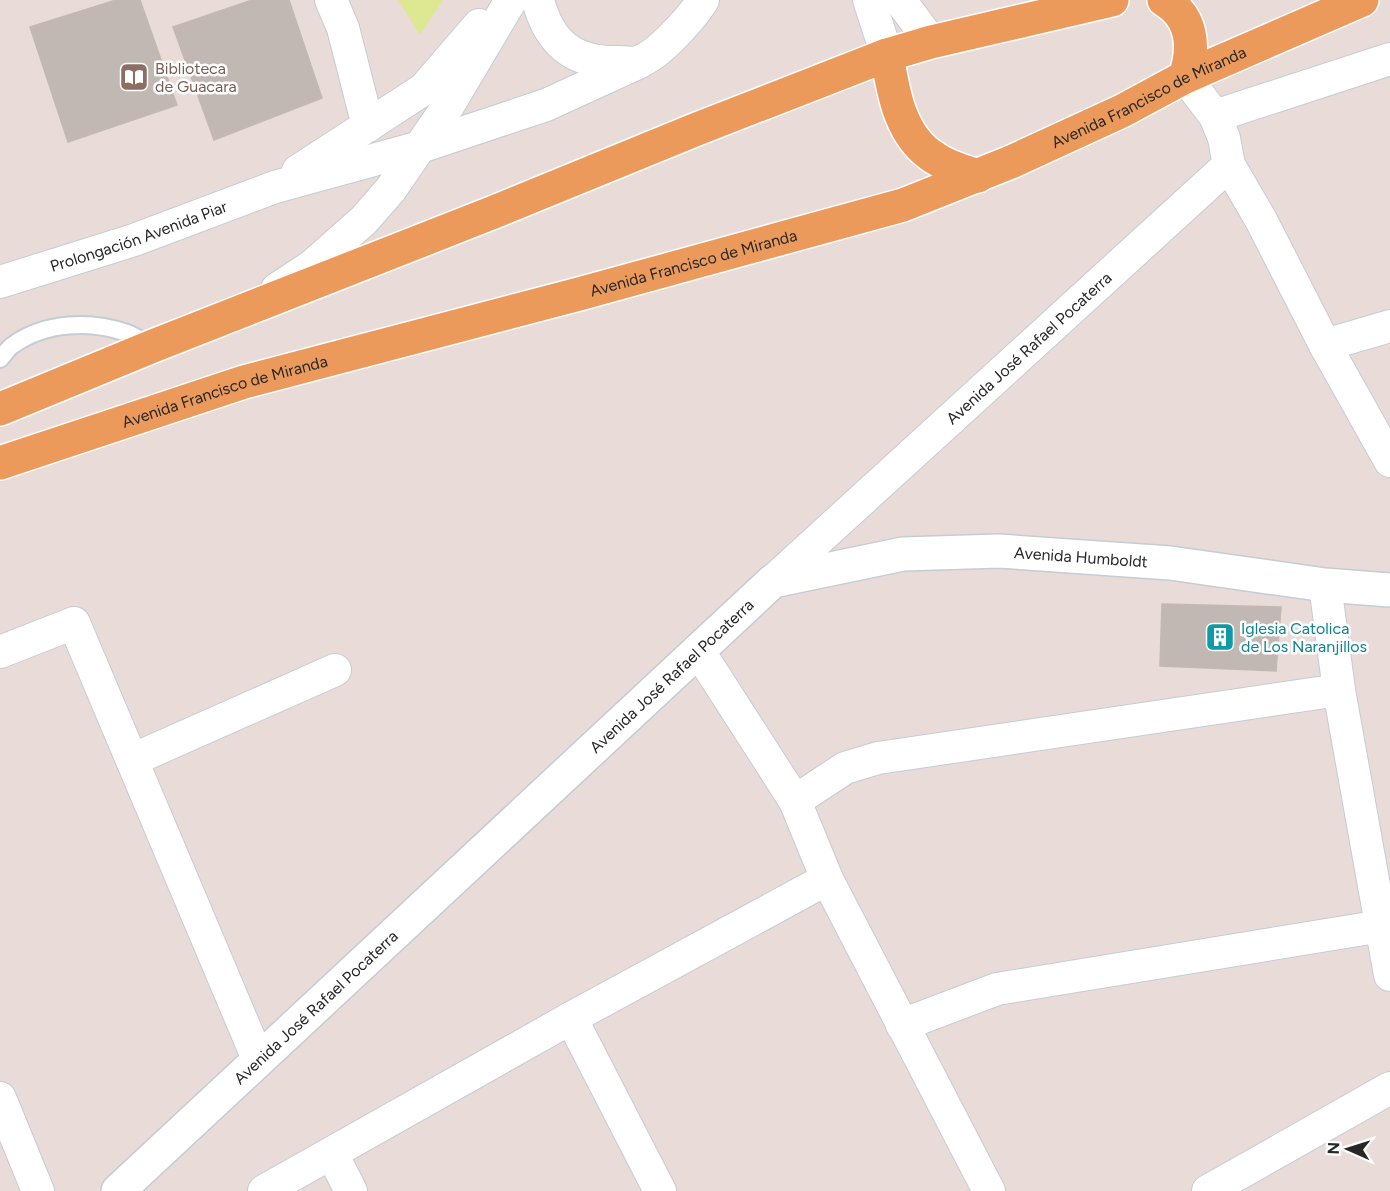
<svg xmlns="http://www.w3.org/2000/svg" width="1390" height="1191" font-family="Figtree,sans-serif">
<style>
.pitch{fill:#dee791}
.building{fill:#c1b8b4;stroke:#c4b8b3;stroke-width:1.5}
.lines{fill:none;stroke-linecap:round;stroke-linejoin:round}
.lane-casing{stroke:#c4ccd5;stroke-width:20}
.street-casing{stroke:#c4ccd5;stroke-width:34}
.secondary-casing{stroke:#c4ccd5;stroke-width:36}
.primary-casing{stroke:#fff;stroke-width:36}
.lane{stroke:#fff;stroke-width:16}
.street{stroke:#fff;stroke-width:32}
.secondary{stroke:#fff;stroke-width:33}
.primary{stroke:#ec9a5b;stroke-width:33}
.labels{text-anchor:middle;stroke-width:5;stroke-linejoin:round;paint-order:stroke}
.education-label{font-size:16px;fill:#785e54;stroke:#fff;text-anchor:start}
.street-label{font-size:16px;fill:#272727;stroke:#fff}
.culture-label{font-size:16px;fill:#0d838f;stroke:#fff;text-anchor:start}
</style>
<rect width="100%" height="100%" fill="#e9dcd8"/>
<polygon class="pitch" points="398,0 443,0 420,35"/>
<g class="building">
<polygon points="116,0 140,0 177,105 68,142 30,27"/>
<polygon points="252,0 289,0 322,98 214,140 173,27"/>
<polygon points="1162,604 1281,607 1276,671 1160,666"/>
</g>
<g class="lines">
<g class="lane-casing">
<path id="lane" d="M 0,359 C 4,355 8,348 13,345 C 45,322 91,320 127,333 C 135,336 144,342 152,346"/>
</g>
<g class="street-casing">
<g id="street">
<polyline points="331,0 343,28 368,126"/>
<path d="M 538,0 C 549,43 573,63 617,62 C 624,62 634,64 640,61 C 659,55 693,16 703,0"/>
<polyline points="869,0 887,55"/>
<polyline points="900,0 931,42"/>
<polyline points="1185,77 1215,116 1224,138 1229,165 1261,220 1325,345 1390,461"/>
<polyline points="1215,116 1390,59"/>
<polyline points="298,171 424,89 479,25"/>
<path id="s1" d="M 0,282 L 134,240 L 275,187 L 417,148 L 546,105 L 640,62"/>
<polyline points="277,289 312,266 364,220 391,189 448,106 511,0"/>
<polyline points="1325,345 1390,326"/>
<path id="s2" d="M 773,581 L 1229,165"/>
<polyline points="1325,585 1339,690 1390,975"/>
<polyline points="698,650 795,801 827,879 989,1191"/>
<polyline points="0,652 74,623 258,1059"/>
<polyline points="132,760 335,670"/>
<polyline points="795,801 845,768 878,758 1339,690"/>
<polyline points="571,1018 660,1191"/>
<polyline points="902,1025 997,989 1382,926"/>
<polyline points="0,1098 38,1191"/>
<polyline points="332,1154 351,1191"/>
<polyline points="264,1191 571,1018 827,879"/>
<polyline points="1208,1191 1390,1088"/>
</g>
</g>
<g class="secondary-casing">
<g id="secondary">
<path id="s3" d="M 118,1191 L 773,581 L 903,554 L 999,551 L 1170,563 L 1325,585 L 1390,590"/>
</g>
</g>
<g class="primary-casing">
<g id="primary">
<path d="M 1164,0 C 1193,17 1195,47 1185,77"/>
<path d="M 887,55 C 893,92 900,137 935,158 C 948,167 963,171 978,176"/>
<polyline points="0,409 153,346 494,212 697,129 887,55 931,42 1112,0"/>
<path id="s4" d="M 0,463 L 244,382 L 579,294 L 903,205 L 1011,162 L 1122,111 L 1185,77 L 1362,0"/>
</g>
</g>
<use href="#lane" class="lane"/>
<use href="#street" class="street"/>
<use href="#secondary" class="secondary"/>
<use href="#primary" class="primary"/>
</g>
<defs>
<g id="library-square" transform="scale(1.5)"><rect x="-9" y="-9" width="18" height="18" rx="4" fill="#8d6e63" stroke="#fff"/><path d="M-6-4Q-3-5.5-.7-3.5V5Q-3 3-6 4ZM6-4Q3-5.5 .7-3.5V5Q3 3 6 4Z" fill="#fff"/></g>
<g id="building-square" transform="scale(1.5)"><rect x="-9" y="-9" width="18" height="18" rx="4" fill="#0f9aa8" stroke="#fff"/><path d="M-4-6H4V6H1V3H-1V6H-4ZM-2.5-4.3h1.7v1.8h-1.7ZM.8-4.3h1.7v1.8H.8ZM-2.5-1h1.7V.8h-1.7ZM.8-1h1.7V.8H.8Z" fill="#fff"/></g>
</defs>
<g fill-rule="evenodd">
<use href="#library-square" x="134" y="77"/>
<use href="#building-square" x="1220" y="637"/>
</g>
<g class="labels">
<g class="education-label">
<text x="155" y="74">Biblioteca<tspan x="155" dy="18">de Guacara</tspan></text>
</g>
<g class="street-label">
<text dy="6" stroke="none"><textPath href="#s4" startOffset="1208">Avenida Francisco de Miranda</textPath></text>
<text dy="6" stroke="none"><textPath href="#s1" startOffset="146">Prolongación Avenida Piar</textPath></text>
<text dy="6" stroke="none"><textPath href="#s4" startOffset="722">Avenida Francisco de Miranda</textPath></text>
<text dy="6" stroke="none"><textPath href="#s2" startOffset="346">Avenida José Rafael Pocaterra</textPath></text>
<text dy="6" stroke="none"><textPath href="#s4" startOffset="236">Avenida Francisco de Miranda</textPath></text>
<text dy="6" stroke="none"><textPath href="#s3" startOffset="1206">Avenida Humboldt</textPath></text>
<text dy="6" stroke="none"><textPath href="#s3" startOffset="756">Avenida José Rafael Pocaterra</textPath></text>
<text dy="6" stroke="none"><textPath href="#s3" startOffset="270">Avenida José Rafael Pocaterra</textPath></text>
</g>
<g class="culture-label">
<text x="1241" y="634">Iglesia Catolica<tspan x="1241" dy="18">de Los Naranjillos</tspan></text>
</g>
</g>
<g transform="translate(1348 1149) rotate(273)" stroke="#ffffff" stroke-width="4.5" paint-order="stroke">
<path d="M0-4.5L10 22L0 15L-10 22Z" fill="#272727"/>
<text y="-9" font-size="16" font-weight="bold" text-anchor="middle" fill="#272727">N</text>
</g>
</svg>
